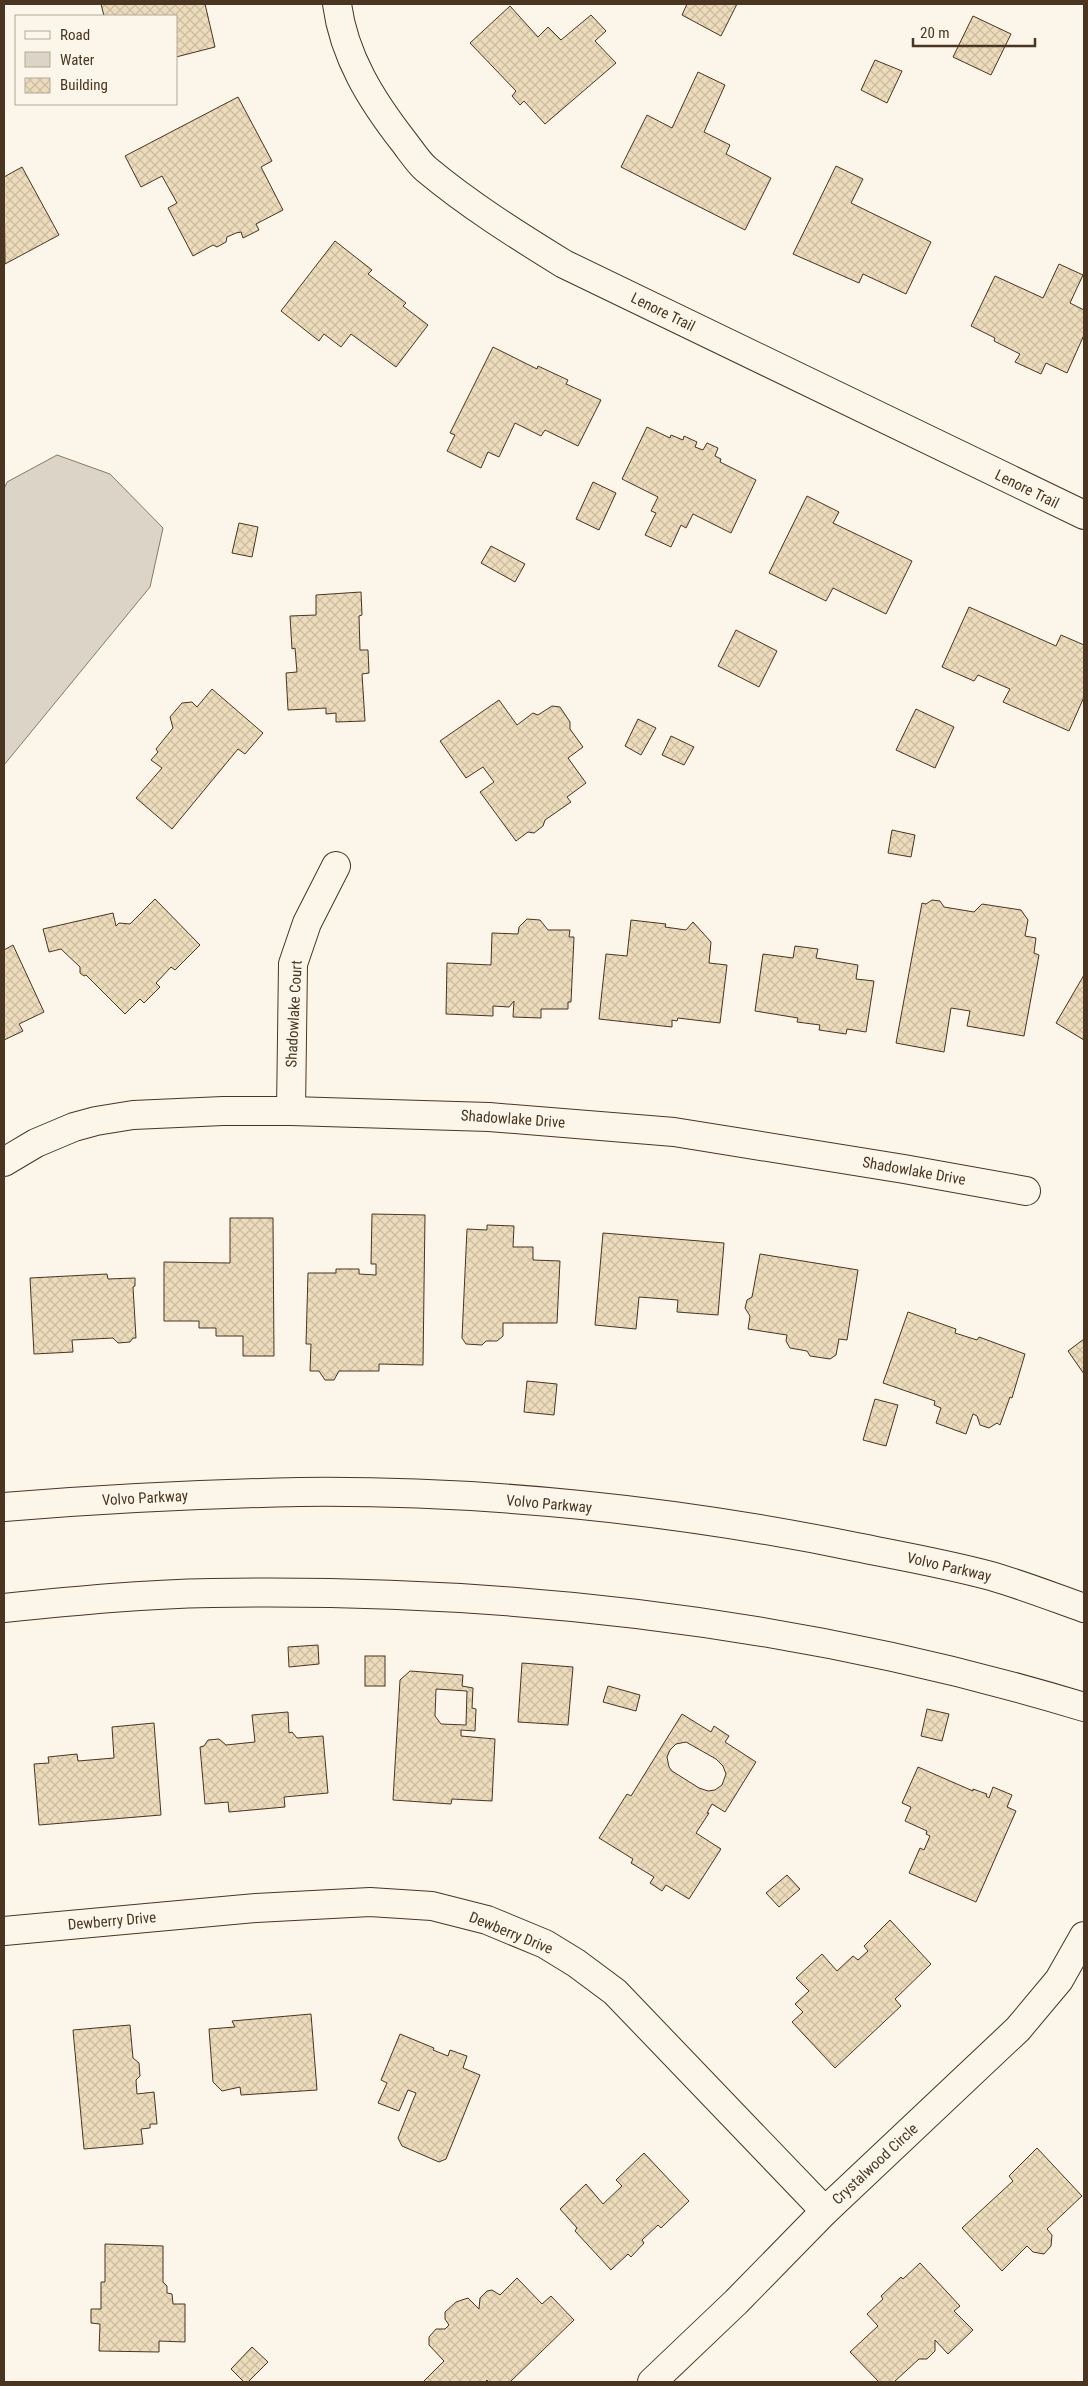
<svg xmlns="http://www.w3.org/2000/svg" width="1088" height="2386" font-family="'Roboto Condensed',sans-serif">
<style>
.water{fill:#dcd4c6;stroke:#887966}
.building{fill:url(#building-cross-hatch);stroke:#4a3520;fill-rule:evenodd}
.lines{fill:none;stroke-linecap:round;stroke-linejoin:round}
.street-casing{stroke:#4a3520;stroke-width:30}
.street{stroke:#fbf6e9;stroke-width:28}
.labels{text-anchor:middle;stroke-width:4;stroke-linejoin:round;paint-order:stroke}
.street-label{font-size:15px;fill:#4a3520;stroke:#fbf6e9}
</style>
<defs>
<pattern id="building-cross-hatch" width="8" height="8" patternUnits="userSpaceOnUse" patternTransform="scale(1.25)"><rect width="8" height="8" fill="#ecdcbc"/><path d="M0 0l8 8M0 8l8-8" fill="none" stroke="#ccbda1"/></pattern>
</defs>
<rect width="100%" height="100%" fill="#fbf6e9"/>
<polygon class="water" points="57,455 110,474 163,528 150,587 4,765 4,489 7,482"/>
<g class="building">
<polygon points="101,4 205,4 215,47 176,57 176,16 104,16"/>
<polygon points="687,4 737,4 721,36 682,15"/>
<polygon points="510,6 538,37 548,27 561,40 591,15 606,31 595,41 616,63 545,124 524,101 520,105 512,96 516,91 470,43"/>
<polygon points="973,16 1011,34 991,75 953,57"/>
<polygon points="875,60 902,71 887,103 861,90"/>
<polygon points="698,72 725,85 704,132 730,145 726,154 771,178 745,230 621,167 647,115 672,128"/>
<polygon points="238,97 272,161 261,167 283,210 256,224 259,230 243,238 241,232 236,233 227,237 226,242 217,247 213,245 193,256 168,208 177,203 162,176 141,187 125,156"/>
<polygon points="836,166 863,179 851,203 931,242 906,294 863,274 859,283 793,254"/>
<polygon points="22,167 59,235 5,264 4,177"/>
<polygon points="335,241 372,270 368,274 406,303 403,306 428,325 396,367 351,334 341,347 324,334 319,341 281,311"/>
<polygon points="1059,264 1083,275 1070,303 1084,310 1084,335 1067,373 1046,363 1041,374 1015,362 1020,354 994,341 995,338 971,326 995,276 1043,298"/>
<polygon points="493,347 537,369 538,366 568,380 566,384 601,400 578,446 545,430 541,436 515,423 499,457 488,452 481,468 447,451 455,435 450,433"/>
<polygon points="647,427 670,438 671,435 683,440 684,436 697,442 695,447 703,450 707,443 718,448 715,456 721,459 720,462 756,480 731,533 693,514 686,528 681,525 671,547 645,535 656,513 651,511 658,497 622,479"/>
<polygon points="593,482 616,493 599,530 576,519"/>
<polygon points="807,496 839,512 833,523 912,561 886,614 833,588 826,601 769,573"/>
<polygon points="239,523 258,527 252,557 232,553"/>
<polygon points="491,546 525,564 515,582 481,563"/>
<polygon points="361,592 362,615 359,616 360,650 368,650 369,673 362,674 365,721 336,722 336,713 326,714 326,708 288,710 286,673 297,672 295,648 292,649 290,616 316,615 316,595"/>
<polygon points="969,607 1056,646 1061,635 1084,645 1084,697 1069,731 1003,702 1010,689 978,675 974,681 942,667"/>
<polygon points="736,630 777,651 759,687 718,666"/>
<polygon points="212,689 263,733 245,754 238,749 172,829 136,798 162,768 151,760 158,752 156,749 173,728 170,717 182,703 192,702 197,707"/>
<polygon points="499,700 517,725 533,713 538,715 552,706 560,707 570,722 570,729 583,747 568,758 586,783 567,797 571,802 545,820 543,826 534,833 528,832 516,841 480,792 494,782 483,767 466,778 440,741"/>
<polygon points="916,709 954,727 935,768 896,750"/>
<polygon points="638,719 656,728 641,755 625,746"/>
<polygon points="671,736 694,747 684,765 662,755"/>
<polygon points="892,830 915,835 911,857 888,853"/>
<polygon points="155,899 200,945 175,970 171,967 156,983 160,987 144,1003 140,999 125,1014 86,975 84,976 80,973 80,967 61,949 49,952 43,929 113,913 116,926 119,923 130,924"/>
<polygon points="932,900 940,901 944,907 974,912 982,904 1021,910 1028,920 1025,936 1036,938 1034,953 1039,955 1024,1036 967,1026 970,1011 951,1008 944,1052 896,1043 922,903 926,904"/>
<polygon points="527,919 540,920 548,930 570,930 569,937 574,937 571,1002 568,1002 568,1009 541,1009 541,1018 513,1017 514,1001 509,1007 493,1006 493,1016 446,1014 447,963 491,965 492,933 518,934 519,927"/>
<polygon points="631,920 666,924 665,927 686,930 693,922 711,942 709,963 727,965 720,1023 678,1018 677,1021 672,1020 672,1027 599,1019 606,954 627,956"/>
<polygon points="13,945 44,1012 19,1024 23,1031 4,1040 4,950"/>
<polygon points="795,946 818,949 816,958 858,965 856,979 874,981 866,1032 847,1029 846,1034 819,1030 820,1025 797,1022 798,1018 755,1011 763,954 793,958"/>
<polygon points="1084,975 1084,1040 1056,1023"/>
<polygon points="372,1214 425,1215 423,1365 379,1364 379,1371 339,1371 334,1380 325,1380 319,1371 310,1371 311,1344 306,1344 308,1273 336,1273 336,1269 359,1269 359,1274 376,1275 376,1264 371,1264"/>
<polygon points="230,1218 273,1218 274,1356 243,1356 243,1336 216,1336 216,1328 199,1328 199,1321 164,1321 164,1262 230,1263"/>
<polygon points="487,1225 514,1226 513,1247 533,1247 533,1260 560,1261 557,1323 503,1323 503,1336 497,1341 486,1341 482,1345 466,1344 462,1338 467,1229 487,1230"/>
<polygon points="603,1233 724,1243 718,1315 677,1312 678,1300 639,1297 636,1329 595,1325"/>
<polygon points="760,1254 858,1270 847,1340 839,1339 836,1355 830,1359 810,1356 807,1351 790,1348 786,1341 787,1335 748,1329 750,1316 745,1308 747,1300 752,1297"/>
<polygon points="107,1274 108,1279 135,1278 135,1286 133,1287 136,1338 133,1338 130,1342 118,1343 113,1338 72,1340 73,1352 34,1354 30,1278"/>
<polygon points="908,1312 956,1329 955,1333 977,1340 979,1337 1025,1354 1012,1398 1010,1397 1000,1425 997,1423 989,1428 980,1425 977,1416 973,1414 966,1434 936,1423 941,1408 934,1405 935,1401 883,1383"/>
<polygon points="1084,1339 1084,1374 1068,1351"/>
<polygon points="527,1381 557,1384 554,1415 524,1412"/>
<polygon points="875,1399 898,1405 886,1446 863,1440"/>
<polygon points="318,1645 319,1664 289,1667 288,1647"/>
<rect x="365" y="1656" width="20" height="30"/>
<polygon points="522,1663 573,1667 568,1725 518,1722"/>
<path d="M 410,1671 L 463,1675 L 462,1686 L 473,1688 L 472,1708 L 476,1709 L 475,1731 L 461,1730 L 461,1736 L 495,1739 L 492,1801 L 452,1799 L 451,1804 L 393,1800 L 400,1680 ZM 436,1689 L 467,1691 L 466,1725 L 441,1724 L 435,1716 Z"/>
<polygon points="608,1686 640,1695 636,1711 603,1702"/>
<polygon points="927,1709 949,1714 942,1741 921,1736"/>
<polygon points="288,1712 289,1733 292,1732 297,1738 323,1736 328,1793 284,1797 285,1807 229,1812 228,1802 205,1804 200,1747 204,1746 208,1740 219,1739 226,1745 255,1742 252,1715"/>
<path d="M 682,1714 L 711,1732 L 714,1726 L 729,1736 L 725,1742 L 756,1762 L 725,1812 L 712,1804 L 707,1813 L 709,1813 L 696,1833 L 721,1849 L 689,1899 L 666,1885 L 662,1891 L 650,1883 L 654,1877 L 631,1863 L 633,1859 L 599,1838 L 627,1794 L 631,1796 ZM 686,1742 L 716,1759 L 723,1766 L 726,1774 L 722,1785 L 715,1790 L 708,1791 L 699,1788 L 672,1771 L 669,1767 L 667,1757 L 670,1750 L 676,1744 Z"/>
<polygon points="154,1723 161,1815 39,1825 34,1764 49,1763 48,1757 77,1754 78,1761 114,1758 112,1727"/>
<polygon points="918,1767 973,1791 973,1789 987,1794 986,1796 989,1798 993,1787 1012,1795 1007,1807 1016,1811 976,1902 909,1873 920,1848 924,1850 930,1836 926,1834 927,1831 905,1821 911,1807 902,1803"/>
<polygon points="787,1875 800,1889 779,1907 766,1893"/>
<polygon points="890,1920 931,1964 895,1999 901,2006 835,2068 792,2022 803,2012 795,2004 809,1991 796,1978 822,1954 837,1971 853,1956 858,1960 868,1951 864,1946"/>
<polygon points="311,2014 317,2090 241,2095 240,2087 222,2091 213,2082 209,2029 235,2027 232,2021"/>
<polygon points="130,2025 133,2058 139,2063 140,2076 136,2080 137,2094 154,2092 157,2124 150,2124 150,2128 141,2129 143,2144 84,2149 73,2030"/>
<polygon points="400,2034 434,2048 433,2050 448,2056 450,2050 467,2056 463,2068 480,2075 446,2159 439,2162 402,2146 398,2138 416,2093 408,2090 399,2111 378,2103 387,2083 381,2080"/>
<polygon points="1037,2148 1082,2196 1047,2229 1052,2235 1051,2246 1044,2254 1033,2252 1027,2246 1002,2271 962,2228 1013,2181 1009,2176"/>
<polygon points="644,2153 689,2201 661,2228 658,2225 642,2240 644,2243 631,2257 628,2254 611,2270 575,2231 577,2228 560,2209 586,2184 603,2204 622,2186 616,2180"/>
<polygon points="105,2244 163,2246 163,2282 167,2286 167,2293 172,2294 173,2304 185,2304 185,2342 159,2341 159,2352 99,2351 100,2324 91,2323 91,2309 101,2309 101,2282 105,2282"/>
<polygon points="920,2263 960,2306 954,2311 973,2330 948,2354 935,2340 935,2351 927,2359 919,2359 894,2382 879,2382 850,2352 878,2326 867,2314 883,2299 881,2296 901,2277 903,2279"/>
<polygon points="517,2278 542,2304 551,2296 574,2320 510,2382 489,2382 487,2380 485,2382 423,2382 444,2361 429,2345 429,2337 436,2329 445,2329 449,2325 445,2319 445,2312 456,2302 468,2298 479,2309 480,2298 487,2291 492,2290 500,2295"/>
<polygon points="252,2347 268,2362 248,2382 244,2382 231,2369"/>
</g>
<g class="lines">
<g class="street-casing">
<g id="street">
<path d="M 337,4 C 344,57 372,101 404,142 C 411,151 418,162 426,169 C 469,205 517,235 564,264 L 1084,515"/>
<polyline points="291,1111 293,964 307,923 336,866"/>
<polyline points="4,1162 36,1143 74,1127 96,1121 133,1115 223,1111 291,1111 489,1117 674,1132 904,1169 1026,1191"/>
<path d="M 4,1507 C 102,1499 201,1494 300,1492 C 484,1490 676,1510 856,1547 C 901,1556 947,1564 991,1576 C 1022,1585 1053,1597 1084,1608"/>
<path d="M 4,1608 C 73,1601 142,1594 212,1593 C 507,1588 801,1621 1084,1707"/>
<polyline points="4,1931 256,1908 370,1902 432,1906 487,1920 545,1944 576,1963 615,1992 825,2211"/>
<polyline points="652,2382 736,2302 825,2211 1018,2029 1059,1980 1084,1936"/>
</g>
</g>
<use href="#street" class="street"/>
</g>
<g class="labels">
<g class="street-label">
<text transform="translate(663 312) rotate(26)" y="5">Lenore Trail</text>
<text transform="translate(1027 489) rotate(26)" y="5">Lenore Trail</text>
<text transform="translate(294 1014) rotate(-87)" y="5">Shadowlake Court</text>
<text transform="translate(513 1119) rotate(4)" y="5">Shadowlake Drive</text>
<text transform="translate(914 1171) rotate(10)" y="5">Shadowlake Drive</text>
<text transform="translate(145 1498) rotate(-3)" y="5">Volvo Parkway</text>
<text transform="translate(549 1504) rotate(5)" y="5">Volvo Parkway</text>
<text transform="translate(949 1567) rotate(13)" y="5">Volvo Parkway</text>
<text transform="translate(112 1921) rotate(-5)" y="5">Dewberry Drive</text>
<text transform="translate(511 1933) rotate(22)" y="5">Dewberry Drive</text>
<text transform="translate(875 2164) rotate(-43)" y="5">Crystalwood Circle</text>
</g>
</g>
<rect width="1088" height="2386" fill="none" stroke="#4a3520" stroke-width="10"/>
<rect x="15" y="15" width="162" height="90" fill="#fbf6e9" stroke="#b4a999"/>
<rect x="25" y="31" width="25" height="8" fill="#fbf6e9" stroke="#b4a999"/>
<text x="60" y="40" font-size="15" fill="#4a3520">Road</text>
<rect x="25" y="52" width="25" height="15" fill="#dcd4c6" stroke="#b4a999"/>
<text x="60" y="65" font-size="15" fill="#4a3520">Water</text>
<rect x="25" y="78" width="25" height="15" fill="url(#building-cross-hatch)" stroke="#b4a999"/>
<text x="60" y="90" font-size="15" fill="#4a3520">Building</text>
<path d="M913 38v8h122v-8" fill="none" stroke="#4a3520" stroke-width="2.5"/>
<text x="920" y="38" font-size="15" fill="#4a3520" stroke="#fbf6e9" stroke-width="4" paint-order="stroke">20 m</text>
</svg>
